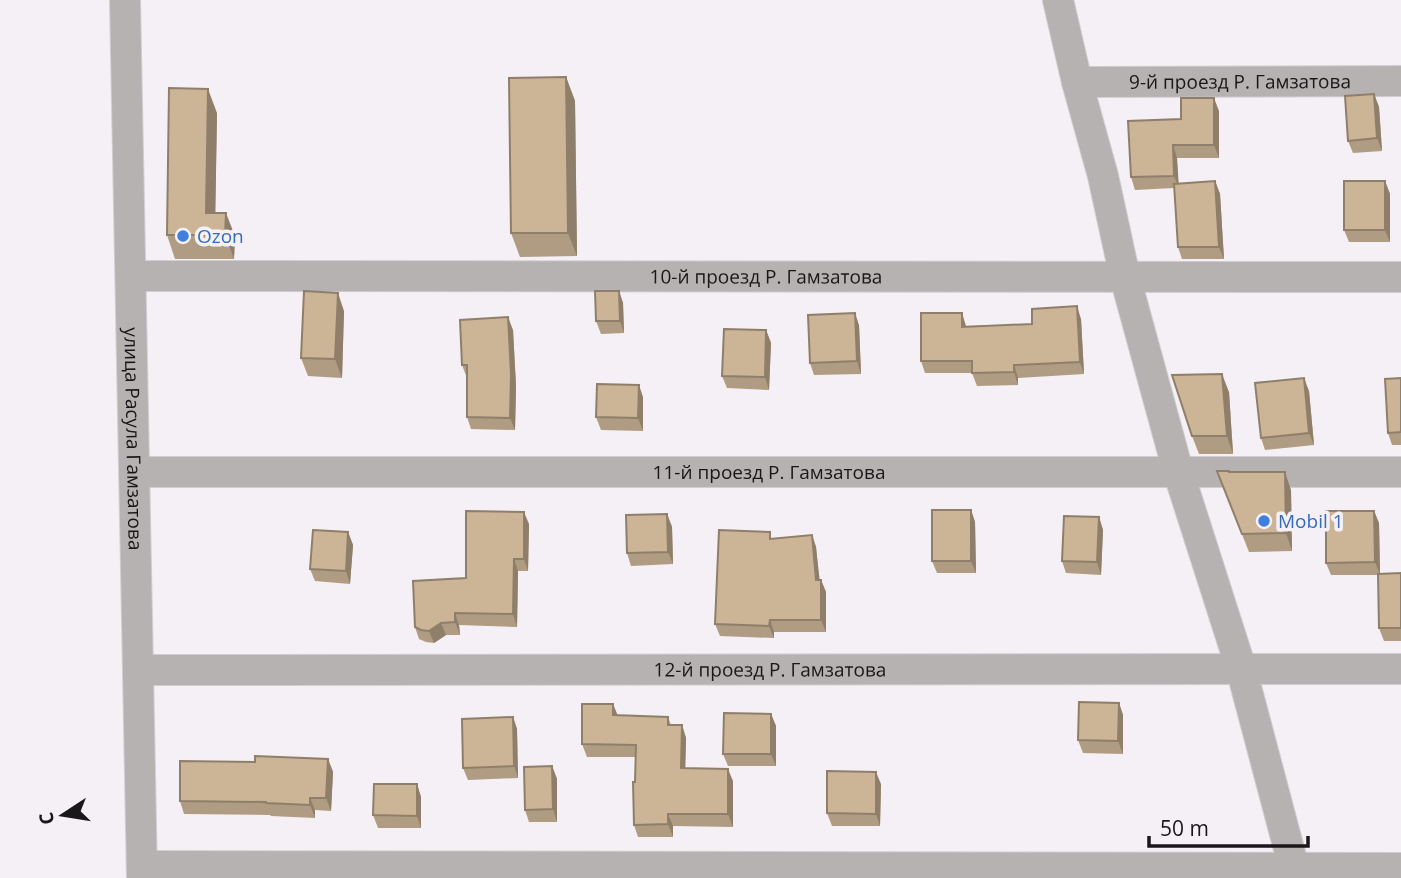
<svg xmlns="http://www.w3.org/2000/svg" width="1401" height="878" font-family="'Open Sans',sans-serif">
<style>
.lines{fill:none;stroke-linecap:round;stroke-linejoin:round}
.minor-casing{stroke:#d2cdd2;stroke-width:32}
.minor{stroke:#b5b2b1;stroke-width:30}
.wall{fill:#af9c82}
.shaded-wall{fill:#8f7f6a}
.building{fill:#ccb597;stroke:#8f7f6a;stroke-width:2}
.shop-dot{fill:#3f7fe0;stroke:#f5f0f5;stroke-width:2.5}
.labels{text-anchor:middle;stroke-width:7;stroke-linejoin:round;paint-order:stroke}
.street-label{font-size:19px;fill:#191719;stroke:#f5f0f5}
.shop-label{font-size:19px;fill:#366cbe;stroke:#f5f0f5;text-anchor:start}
</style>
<rect width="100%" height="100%" fill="#f5f0f5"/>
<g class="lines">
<g class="minor-casing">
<g id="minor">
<path id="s1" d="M 125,0 L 142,878"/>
<polyline points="1058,0 1077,82 1103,176 1125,277 1178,471 1241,668 1294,868"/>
<path id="s2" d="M 1077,82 L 1401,81"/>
<path id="s3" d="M 131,276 L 1401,277"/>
<path id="s4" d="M 135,472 L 1401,472"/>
<path id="s5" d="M 138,670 L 1401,669"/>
<polyline points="142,866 1401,868"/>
</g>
</g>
<use href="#minor" class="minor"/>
</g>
<g class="wall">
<polygon points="566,77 575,101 577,256 520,257 511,233"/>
<polygon points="1374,94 1379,107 1382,151 1353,153 1348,141"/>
<polygon points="1219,111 1219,158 1177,158 1178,184 1215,181 1220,194 1224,259 1182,259 1178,247 1174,188 1135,190 1131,177 1181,119"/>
<polygon points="217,113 215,213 235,236 234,259 175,259 167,235"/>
<polygon points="1385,181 1390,194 1390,242 1349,242 1344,230"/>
<polygon points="619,291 623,303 624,333 601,334 596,321"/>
<polygon points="344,311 342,378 308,376 301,358"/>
<polygon points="1081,319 1084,374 1018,378 1018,385 977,386 972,373 925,373 921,361 966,326 1032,324"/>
<polygon points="859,325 861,374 814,375 810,363"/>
<polygon points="513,330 516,386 515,430 471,429 467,417 467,378 462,365"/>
<polygon points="766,330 771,343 769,390 727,388 722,376"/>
<polygon points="1401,378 1401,445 1392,445 1388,433"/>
<polygon points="1309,391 1314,445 1265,450 1261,438"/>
<polygon points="1229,392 1233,454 1199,454 1192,436"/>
<polygon points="643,397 643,431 601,430 596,417"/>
<polygon points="1217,471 1230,472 1291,490 1292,551 1249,552"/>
<polygon points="971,510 975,522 976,573 937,573 932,561"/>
<polygon points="1374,511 1379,523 1380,573 1401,573 1401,641 1384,641 1379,628 1378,575 1331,575 1326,563"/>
<polygon points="667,514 672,527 673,564 631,566 627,553"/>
<polygon points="1099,517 1103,530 1101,575 1066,573 1062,561"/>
<polygon points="529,524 528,571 518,571 517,627 459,625 460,635 446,635 434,643 426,642 419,639 415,627 466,578"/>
<polygon points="348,532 353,545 350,584 315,581 310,569"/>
<polygon points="812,535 816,547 819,580 821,580 826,592 826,632 774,632 774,638 720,636 715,624 772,539"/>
<polygon points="1119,703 1123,715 1123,754 1083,753 1078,740"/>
<polygon points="613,704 617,716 668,717 671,725 682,725 686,738 685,768 733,781 733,827 673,826 673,837 638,837 634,825 636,757 587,757 582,744"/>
<polygon points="771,714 776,726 776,766 728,766 723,754"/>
<polygon points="513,717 517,729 518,778 468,780 463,768"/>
<polygon points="328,759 333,772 331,811 315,810 315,818 271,816 270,815 184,814 180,801 255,762"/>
<polygon points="552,766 557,779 557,822 529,822 525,810"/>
<polygon points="417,784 421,797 421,828 378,828 373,815"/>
<polygon points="881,784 880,826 832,826 827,813"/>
</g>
<g class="shaded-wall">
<polygon points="566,77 575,101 577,256 568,233"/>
<polygon points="208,89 217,113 215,236 206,213"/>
<polygon points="1374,94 1379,107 1382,151 1377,138"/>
<polygon points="1214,98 1219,111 1219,158 1214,145"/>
<polygon points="1173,145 1177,158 1179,188 1174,176"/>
<polygon points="1215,181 1220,194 1224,259 1219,247"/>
<polygon points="1385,181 1390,194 1390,242 1385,230"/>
<polygon points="226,213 235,236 234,259 225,235"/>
<polygon points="619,291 623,303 624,333 620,321"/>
<polygon points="338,293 344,311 342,378 335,359"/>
<polygon points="1077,306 1081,319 1084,374 1080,362"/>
<polygon points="855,313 859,325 861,374 857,361"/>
<polygon points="962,313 966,326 966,339 962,327"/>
<polygon points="508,317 513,330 516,386 515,430 510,418"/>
<polygon points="766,330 771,343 769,390 765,377"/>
<polygon points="1014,365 1018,378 1018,385 1014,372"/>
<polygon points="1222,374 1229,392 1233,454 1227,436"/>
<polygon points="1304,378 1309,391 1314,445 1309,433"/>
<polygon points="639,385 643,397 643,431 638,418"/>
<polygon points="1285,472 1291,490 1292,551 1286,533"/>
<polygon points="971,510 975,522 976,573 971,561"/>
<polygon points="1374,511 1379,523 1380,575 1375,562"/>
<polygon points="524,512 529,524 528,571 524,559"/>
<polygon points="667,514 672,527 673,564 668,552"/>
<polygon points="1099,517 1103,530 1101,575 1097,562"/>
<polygon points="348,532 353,545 350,584 346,571"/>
<polygon points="812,535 816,547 821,592 816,580"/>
<polygon points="514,559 518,571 517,627 513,614"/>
<polygon points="821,580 826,592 826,632 821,620"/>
<polygon points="455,613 459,625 460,635 455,622"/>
<polygon points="770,620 774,632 774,638 769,626"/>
<polygon points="441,623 446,635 434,643 429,631"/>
<polygon points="1119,703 1123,715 1123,754 1118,741"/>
<polygon points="613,704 618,716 613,715"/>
<polygon points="771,714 776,726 776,766 771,754"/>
<polygon points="513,717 517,729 518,778 514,766"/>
<polygon points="682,725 686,738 685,781 681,768"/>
<polygon points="328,759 333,772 331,811 326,798"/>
<polygon points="552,766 557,779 557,822 553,809"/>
<polygon points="728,769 733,781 733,827 728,814"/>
<polygon points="876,772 881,784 880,826 876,814"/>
<polygon points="417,784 421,797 421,828 417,816"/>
<polygon points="310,798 315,810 315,818 310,805"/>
<polygon points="668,814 673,826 673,837 668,824"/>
</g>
<g class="building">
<polygon points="566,77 568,233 511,233 509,78"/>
<polygon points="169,88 208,89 206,213 226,213 225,235 167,235"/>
<polygon points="1374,94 1377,138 1348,141 1345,96"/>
<polygon points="1181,98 1214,98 1214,145 1173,145 1174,176 1131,177 1128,121 1181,119"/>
<polygon points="1215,181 1219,247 1178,247 1174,184"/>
<rect x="1344" y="181" width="41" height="49"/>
<polygon points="304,291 338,293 335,359 301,358"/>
<polygon points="595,291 619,291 620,321 596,321"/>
<polygon points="1077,306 1080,362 1014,365 1014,372 972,373 972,361 921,361 921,313 962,313 962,327 1032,324 1032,309"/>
<polygon points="855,313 857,361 810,363 808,315"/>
<polygon points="508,317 511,374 510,418 467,417 467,365 462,365 460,320"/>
<polygon points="724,329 766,330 765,377 722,376"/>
<polygon points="1222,374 1227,436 1192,436 1172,375"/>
<polygon points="1304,378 1309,433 1261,438 1255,383"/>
<polygon points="1401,378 1401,432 1388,433 1385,379"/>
<polygon points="597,384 639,385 638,418 596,417"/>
<polygon points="1217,471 1229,471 1229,472 1285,472 1286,533 1242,534"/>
<rect x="932" y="510" width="39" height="51"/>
<polygon points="466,511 524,512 524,559 514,559 513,614 455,613 455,622 441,623 429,631 421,630 415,627 413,581 466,578"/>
<polygon points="1326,511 1374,511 1375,562 1326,563"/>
<polygon points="667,514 668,552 627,553 626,515"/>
<polygon points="1064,516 1099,517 1097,562 1062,561"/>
<polygon points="313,530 348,532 346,571 310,569"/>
<polygon points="719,530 770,532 770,539 812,535 816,580 821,580 821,620 770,620 769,626 715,624"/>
<polygon points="1401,573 1401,628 1379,628 1378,574"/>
<polygon points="1079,702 1119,703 1118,741 1078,740"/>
<polygon points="582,704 613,704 613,715 668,717 668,725 682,725 681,768 728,769 728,814 668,814 668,824 634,825 633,782 635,782 636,745 582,744"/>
<polygon points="724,713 771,714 771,754 723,754"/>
<polygon points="513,717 514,766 463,768 462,719"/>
<polygon points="255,756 328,759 326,798 310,798 310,805 266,803 266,802 180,801 180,761 255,762"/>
<polygon points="552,766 553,809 525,810 524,767"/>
<polygon points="827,771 876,772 876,814 827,813"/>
<polygon points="374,784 417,784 417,816 373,815"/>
</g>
<g class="shop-dot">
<circle cx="183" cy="236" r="7"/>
<circle cx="1264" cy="521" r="7"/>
</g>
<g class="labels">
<g class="street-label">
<text dy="7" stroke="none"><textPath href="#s2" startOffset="163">9-й проезд Р. Гамзатова</textPath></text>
<text dy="7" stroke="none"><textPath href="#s3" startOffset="635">10-й проезд Р. Гамзатова</textPath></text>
<text dy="7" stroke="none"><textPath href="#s1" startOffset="439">улица Расула Гамзатова</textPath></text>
<text dy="7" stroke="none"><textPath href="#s4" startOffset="634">11-й проезд Р. Гамзатова</textPath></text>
<text dy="7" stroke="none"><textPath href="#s5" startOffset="632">12-й проезд Р. Гамзатова</textPath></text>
</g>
<g class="shop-label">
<text x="197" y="243">Ozon</text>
<text x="1278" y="528">Mobil 1</text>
</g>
</g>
<g transform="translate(63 815) rotate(258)" stroke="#f5f0f5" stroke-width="5" paint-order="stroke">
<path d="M0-5L12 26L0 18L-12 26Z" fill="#191719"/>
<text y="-10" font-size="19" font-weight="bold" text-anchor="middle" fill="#191719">С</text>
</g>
<path d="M1149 836v10h159v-10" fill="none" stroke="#191719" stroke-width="3.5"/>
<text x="1160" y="836" font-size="21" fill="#191719" stroke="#f5f0f5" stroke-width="5" paint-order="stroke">50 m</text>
</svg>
